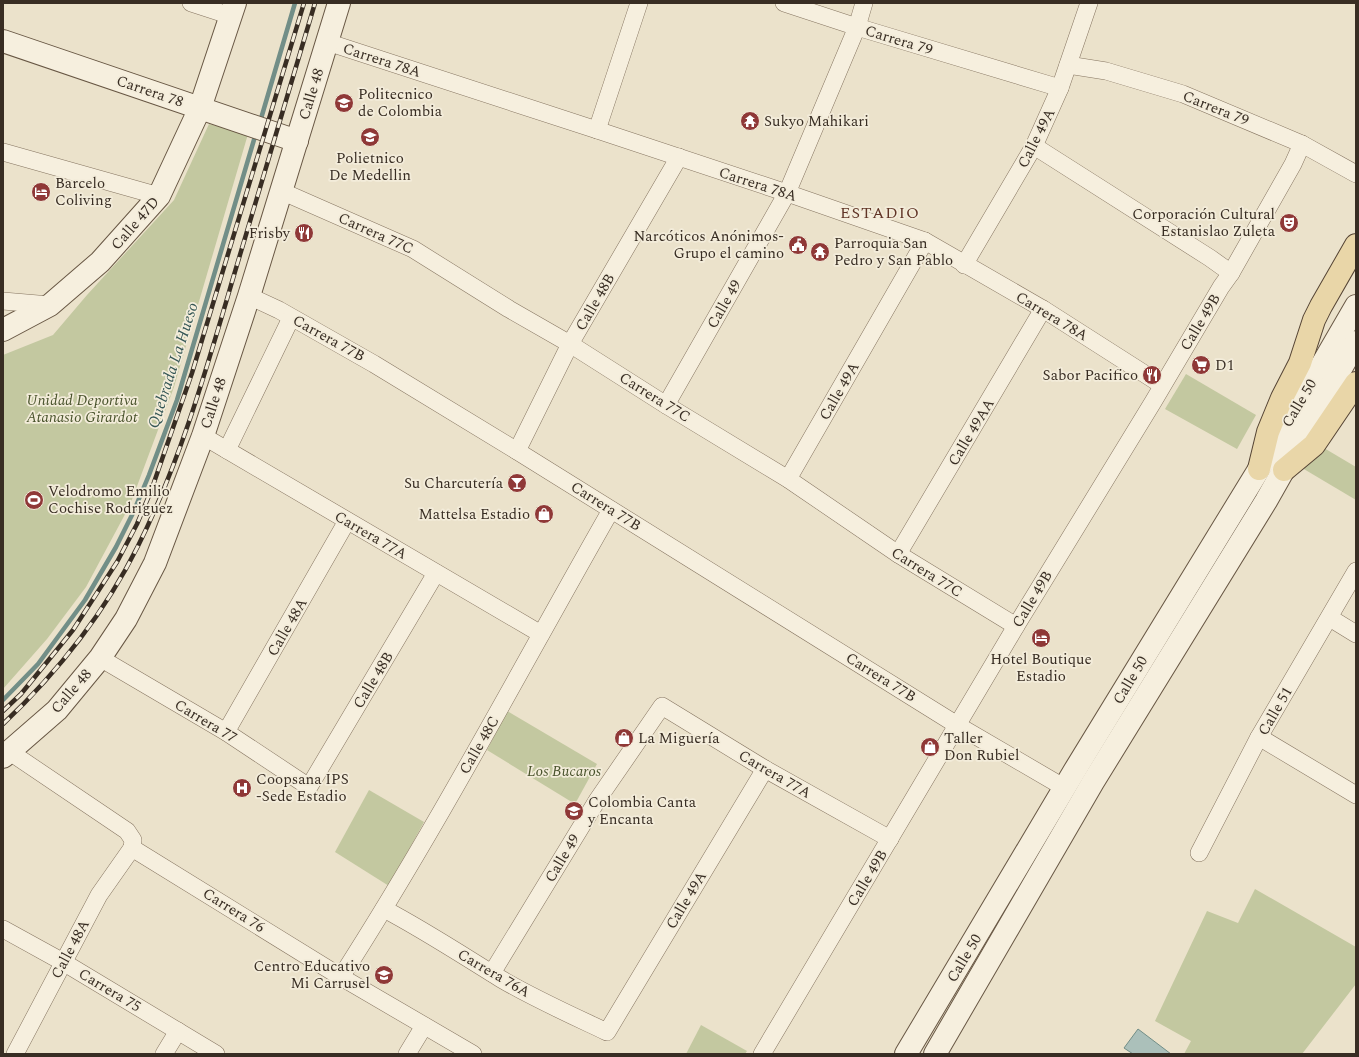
<svg xmlns="http://www.w3.org/2000/svg" width="1359" height="1057" font-family="Spectral,serif">
<style>
.green{fill:#c3c8a0}
.water{fill:#abc0ba;stroke:#728e87}
.lines{fill:none;stroke-linecap:round;stroke-linejoin:round}
.stream{stroke:#728e87;stroke-width:4.5}
.street-casing{stroke:#867561;stroke-width:18}
.secondary-casing{stroke:#685744;stroke-width:24}
.primary-casing{stroke:#554434;stroke-width:24}
.street{stroke:#f6efde;stroke-width:17}
.secondary{stroke:#f6efde;stroke-width:22}
.primary{stroke:#e9d6a8;stroke-width:22}
.rail-casing{stroke:#382d23;stroke-width:4.5}
.rail{stroke:#f3ecda;stroke-width:3;stroke-dasharray:9;stroke-linecap:butt}
.labels{text-anchor:middle;stroke-width:3.5;stroke-linejoin:round;paint-order:stroke}
.street-label{font-size:15px;fill:#382d23;stroke:#f3ecda}
.poi-label{font-size:15px;fill:#382d23;stroke:#f3ecda;text-anchor:start}
.park-label{font-size:15px;font-style:italic;fill:#48522b;stroke:#f3ecda}
.neighbourhood-label{font-size:16px;letter-spacing:1px;fill:#603426;stroke:#f3ecda}
.water-label{font-size:16px;font-style:italic;fill:#345655;stroke:#f3ecda}
</style>
<rect width="100%" height="100%" fill="#ebe2cb"/>
<g class="green">
<polygon points="209,124 248,134 174,387 130,505 86,587 47,639 3,689 3,355 53,335 87,295 174,200"/>
<polygon points="1186,374 1256,415 1237,449 1165,409"/>
<polygon points="1302,435 1356,467 1356,500 1287,459"/>
<polygon points="507,711 597,764 575,804 487,750"/>
<polygon points="369,790 424,822 389,886 335,852"/>
<polygon points="1255,889 1356,947 1356,984 1302,1054 1184,1054 1191,1041 1155,1021 1207,911 1238,923"/>
<polygon points="701,1025 747,1051 745,1054 686,1054"/>
</g>
<polygon class="water" points="1138,1029 1171,1054 1133,1054 1124,1048"/>
<g class="lines">
<g class="stream">
<polyline points="260,122 295,3"/>
<polyline points="3,700 38,664 85,600 116,547 133,513 149,475 177,400 256,133"/>
</g>
<g class="street-casing">
<g id="street">
<polyline points="191,3 231,16"/>
<polyline points="784,3 857,27 1060,88"/>
<polyline points="327,42 597,130 787,193 925,241 1043,309 1162,385"/>
<polyline points="1068,65 1106,71 1183,94 1302,144 1356,174"/>
<polyline points="597,130 639,3"/>
<polyline points="1034,146 1210,258 1231,273"/>
<polyline points="3,152 159,196"/>
<polyline points="281,191 413,249 509,309 570,344 666,405 788,479 898,554 1016,626"/>
<polyline points="964,265 1034,146 1060,88 1089,3"/>
<polyline points="249,296 279,310 374,364 517,451 957,725 1065,788"/>
<polyline points="3,301 50,305"/>
<polyline points="666,405 787,193 857,27 864,3"/>
<polyline points="203,436 541,634"/>
<polyline points="227,450 291,318"/>
<polyline points="517,451 570,344 679,157"/>
<polyline points="788,479 925,241"/>
<polyline points="898,554 1043,309"/>
<polyline points="1330,618 1356,634"/>
<polyline points="100,658 226,732 309,787 436,573"/>
<polyline points="226,732 347,521"/>
<polyline points="1259,737 1356,795"/>
<polyline points="10,752 127,831 133,840 132,848 341,977 473,1054"/>
<polyline points="1199,853 1259,737 1356,571"/>
<path d="M 384,909 C 424,930 462,955 501,979 C 535,999 571,1015 607,1032 L 765,769"/>
<polyline points="3,929 63,962 216,1054"/>
<polyline points="492,973 598,799 662,706 765,769 890,839"/>
<path d="M 341,977 C 438,826 522,666 611,510"/>
<polyline points="15,1054 99,895 132,848"/>
<polyline points="164,1054 178,1031"/>
<polyline points="407,1054 424,1026"/>
<polyline points="762,1054 1016,626 1153,402 1221,287 1231,273 1293,164 1302,144"/>
</g>
</g>
<g class="secondary-casing">
<g id="secondary">
<polyline points="3,41 297,141"/>
<polyline points="3,330 50,305 100,262 159,196 200,108 235,3"/>
<polyline points="3,757 57,710 100,658 126,619 155,563 203,436 249,296 339,3"/>
<polyline points="906,1054 1075,770 1302,399 1356,306"/>
<polyline points="935,1054 1093,782 1266,501 1356,342"/>
</g>
</g>
<g class="primary-casing">
<g id="primary">
<polyline points="1259,469 1268,432 1282,398 1300,363 1314,320 1321,306 1356,245"/>
<polyline points="1284,470 1314,445 1356,383"/>
</g>
</g>
<use href="#street" class="street"/>
<use href="#secondary" class="secondary"/>
<use href="#primary" class="primary"/>
<g class="rail-casing">
<g id="rail">
<polyline points="3,711 21,694 73,630 117,562 137,524 151,491 192,373 304,3"/>
<path d="M 3,724 C 57,673 105,612 138,546 C 181,460 207,367 234,275 C 261,184 288,94 315,3"/>
</g>
</g>
<use href="#rail" class="rail"/>
</g>
<defs>
<g id="university-disc" transform="scale(1)"><circle r="9.5" fill="#8f3837" stroke="#f3ecda"/><path d="M0-5L7-2L0 1L-7-2ZM-4 1L0 2.5L4 1V4Q0 6-4 4Z" fill="#fff"/></g>
<g id="temple-disc" transform="scale(1)"><circle r="9.5" fill="#8f3837" stroke="#f3ecda"/><path d="M0-6L5-2H3V0L6.5 2.5H4V6H1.5V3h-3V6H-4V2.5H-6.5L-3 0V-2H-5Z" fill="#fff"/></g>
<g id="hotel-disc" transform="scale(1)"><circle r="9.5" fill="#8f3837" stroke="#f3ecda"/><path d="M-6-4.5h1.5V1H6V5H4.5V3h-9V5H-6ZM-4 0a1.8 1.8 0 1 1 3.6 0ZM.5 0V-2.5h3Q6-2.5 6 0Z" fill="#fff"/></g>
<g id="theatre-disc" transform="scale(1)"><circle r="9.5" fill="#8f3837" stroke="#f3ecda"/><path d="M-5-5.5Q0-4 5-5.5V0Q5 5 0 6Q-5 5-5 0ZM-3.3-2.5H-1v1.5H-3.3ZM1-2.5H3.3v1.5H1ZM-2.8 1Q0 5.5 2.8 1Z" fill="#fff"/></g>
<g id="restaurant-disc" transform="scale(1)"><circle r="9.5" fill="#8f3837" stroke="#f3ecda"/><path d="M-5-6h1v4h1v-4h1v4h1v-4h1v5L-1.5 .5V6h-2V.5L-5-1ZM5-6V6H3V1.5H1.5Q1.5-4 5-6Z" fill="#fff"/></g>
<g id="civic-disc" transform="scale(1)"><circle r="9.5" fill="#8f3837" stroke="#f3ecda"/><path d="M-.6-6.5H3V-4.5H.6V-3L4-1V1h2V6H-6V1h2V-1L-.6-3ZM-1.2 2.5V6h2.4V2.5Z" fill="#fff"/></g>
<g id="supermarket-disc" transform="scale(1)"><circle r="9.5" fill="#8f3837" stroke="#f3ecda"/><path d="M-6-5.5h2.5l.6 2H6L4.5 2H-2.5L-4.4-4H-6ZM-1.5 3.2a1.3 1.3 0 1 0 .1 0ZM3 3.2a1.3 1.3 0 1 0 .1 0Z" fill="#fff"/></g>
<g id="bar-disc" transform="scale(1)"><circle r="9.5" fill="#8f3837" stroke="#f3ecda"/><path d="M-6-5H6L.8 .8V4.5H3.5V6h-7V4.5H-.8V.8Z" fill="#fff"/></g>
<g id="stadium-disc" transform="scale(1)"><circle r="9.5" fill="#8f3837" stroke="#f3ecda"/><path d="M0-5a6.5 5 0 1 0 0 10a6.5 5 0 1 0 0-10ZM-3.5-1.8h7v3.6h-7Z" fill="#fff"/></g>
<g id="shop-disc" transform="scale(1)"><circle r="9.5" fill="#8f3837" stroke="#f3ecda"/><path d="M-5-2.5h2.3a2.7 3.5 0 0 1 5.4 0H5L5.5 6h-11ZM-1.5-2.5h3a1.5 2.3 0 0 0-3 0Z" fill="#fff"/></g>
<g id="hospital-disc" transform="scale(1)"><circle r="9.5" fill="#8f3837" stroke="#f3ecda"/><path d="M-5-5h3v3.5h4V-5h3V5h-3V1.5h-4V5h-3Z" fill="#fff"/></g>
<g id="school-disc" transform="scale(1)"><circle r="9.5" fill="#8f3837" stroke="#f3ecda"/><path d="M0-5L7-2L0 1L-7-2ZM-4 1L0 2.5L4 1V4Q0 6-4 4Z" fill="#fff"/></g>
</defs>
<g fill-rule="evenodd">
<use href="#university-disc" x="344" y="103"/>
<use href="#temple-disc" x="750" y="121"/>
<use href="#university-disc" x="370" y="137"/>
<use href="#hotel-disc" x="41" y="192"/>
<use href="#theatre-disc" x="1289" y="223"/>
<use href="#restaurant-disc" x="304" y="233"/>
<use href="#civic-disc" x="798" y="245"/>
<use href="#temple-disc" x="820" y="252"/>
<use href="#supermarket-disc" x="1201" y="365"/>
<use href="#restaurant-disc" x="1152" y="375"/>
<use href="#bar-disc" x="517" y="483"/>
<use href="#stadium-disc" x="34" y="500"/>
<use href="#shop-disc" x="544" y="514"/>
<use href="#hotel-disc" x="1041" y="638"/>
<use href="#shop-disc" x="624" y="738"/>
<use href="#shop-disc" x="930" y="747"/>
<use href="#hospital-disc" x="242" y="788"/>
<use href="#university-disc" x="574" y="811"/>
<use href="#school-disc" x="384" y="975"/>
</g>
<g class="labels">
<g class="street-label">
<text transform="translate(899 40) rotate(17)" y="5">Carrera 79</text>
<text transform="translate(382 60) rotate(18)" y="5">Carrera 78A</text>
<text transform="translate(150 91) rotate(19)" y="5">Carrera 78</text>
<text transform="translate(311 94) rotate(-73)" y="5">Calle 48</text>
<text transform="translate(1216 108) rotate(22)" y="5">Carrera 79</text>
<text transform="translate(1036 138) rotate(-63)" y="5">Calle 49A</text>
<text transform="translate(758 184) rotate(18)" y="5">Carrera 78A</text>
<text transform="translate(135 223) rotate(-49)" y="5">Calle 47D</text>
<text transform="translate(376 233) rotate(24)" y="5">Carrera 77C</text>
<text transform="translate(595 302) rotate(-60)" y="5">Calle 48B</text>
<text transform="translate(724 304) rotate(-60)" y="5">Calle 49</text>
<text transform="translate(1052 316) rotate(31)" y="5">Carrera 78A</text>
<text transform="translate(1200 322) rotate(-59)" y="5">Calle 49B</text>
<text transform="translate(329 338) rotate(29)" y="5">Carrera 77B</text>
<text transform="translate(839 391) rotate(-60)" y="5">Calle 49A</text>
<text transform="translate(655 397) rotate(32)" y="5">Carrera 77C</text>
<text transform="translate(213 403) rotate(-72)" y="5">Calle 48</text>
<text transform="translate(1299 403) rotate(-59)" y="5">Calle 50</text>
<text transform="translate(971 432) rotate(-59)" y="5">Calle 49AA</text>
<text transform="translate(606 506) rotate(32)" y="5">Carrera 77B</text>
<text transform="translate(371 535) rotate(30)" y="5">Carrera 77A</text>
<text transform="translate(927 572) rotate(32)" y="5">Carrera 77C</text>
<text transform="translate(1032 599) rotate(-59)" y="5">Calle 49B</text>
<text transform="translate(287 627) rotate(-60)" y="5">Calle 48A</text>
<text transform="translate(881 677) rotate(32)" y="5">Carrera 77B</text>
<text transform="translate(373 680) rotate(-59)" y="5">Calle 48B</text>
<text transform="translate(1130 680) rotate(-59)" y="5">Calle 50</text>
<text transform="translate(71 691) rotate(-49)" y="5">Calle 48</text>
<text transform="translate(1275 711) rotate(-60)" y="5">Calle 51</text>
<text transform="translate(206 721) rotate(31)" y="5">Carrera 77</text>
<text transform="translate(479 745) rotate(-60)" y="5">Calle 48C</text>
<text transform="translate(775 774) rotate(30)" y="5">Carrera 77A</text>
<text transform="translate(562 858) rotate(-59)" y="5">Calle 49</text>
<text transform="translate(867 878) rotate(-59)" y="5">Calle 49B</text>
<text transform="translate(686 900) rotate(-59)" y="5">Calle 49A</text>
<text transform="translate(234 910) rotate(32)" y="5">Carrera 76</text>
<text transform="translate(70 949) rotate(-62)" y="5">Calle 48A</text>
<text transform="translate(964 958) rotate(-59)" y="5">Calle 50</text>
<text transform="translate(494 973) rotate(30)" y="5">Carrera 76A</text>
<text transform="translate(110 990) rotate(31)" y="5">Carrera 75</text>
</g>
<g class="poi-label">
<text x="358" y="99">Politecnico<tspan x="358" dy="17">de Colombia</tspan></text>
<text x="764" y="126">Sukyo Mahikari</text>
<text x="370" y="163" text-anchor="middle">Polietnico<tspan x="370" dy="17">De Medellin</tspan></text>
<text x="55" y="188">Barcelo<tspan x="55" dy="17">Coliving</tspan></text>
<text x="1275" y="219" text-anchor="end">Corporación Cultural<tspan x="1275" dy="17">Estanislao Zuleta</tspan></text>
<text x="290" y="238" text-anchor="end">Frisby</text>
<text x="784" y="241" text-anchor="end">Narcóticos Anónimos-<tspan x="784" dy="17">Grupo el camino</tspan></text>
<text x="834" y="248">Parroquia San<tspan x="834" dy="17">Pedro y San Pablo</tspan></text>
<text x="1215" y="370">D1</text>
<text x="1138" y="380" text-anchor="end">Sabor Pacifico</text>
<text x="503" y="488" text-anchor="end">Su Charcutería</text>
<text x="48" y="496">Velodromo Emilio<tspan x="48" dy="17">Cochise Rodriguez</tspan></text>
<text x="530" y="519" text-anchor="end">Mattelsa Estadio</text>
<text x="1041" y="664" text-anchor="middle">Hotel Boutique<tspan x="1041" dy="17">Estadio</tspan></text>
<text x="638" y="743">La Miguería</text>
<text x="944" y="743">Taller<tspan x="944" dy="17">Don Rubiel</tspan></text>
<text x="256" y="784">Coopsana IPS<tspan x="256" dy="17">-Sede Estadio</tspan></text>
<text x="588" y="807">Colombia Canta<tspan x="588" dy="17">y Encanta</tspan></text>
<text x="370" y="971" text-anchor="end">Centro Educativo<tspan x="370" dy="17">Mi Carrusel</tspan></text>
</g>
<g class="park-label">
<text x="82" y="405">Unidad Deportiva<tspan x="82" dy="17">Atanasio Girardot</tspan></text>
<text x="564" y="776">Los Bucaros</text>
</g>
<g class="neighbourhood-label">
<text x="880" y="218">ESTADIO</text>
</g>
<g class="water-label">
<text transform="translate(172 365) rotate(-72)" y="6">Quebrada La Hueso</text>
</g>
</g>
<rect width="1359" height="1057" fill="none" stroke="#382d23" stroke-width="8"/>
</svg>
